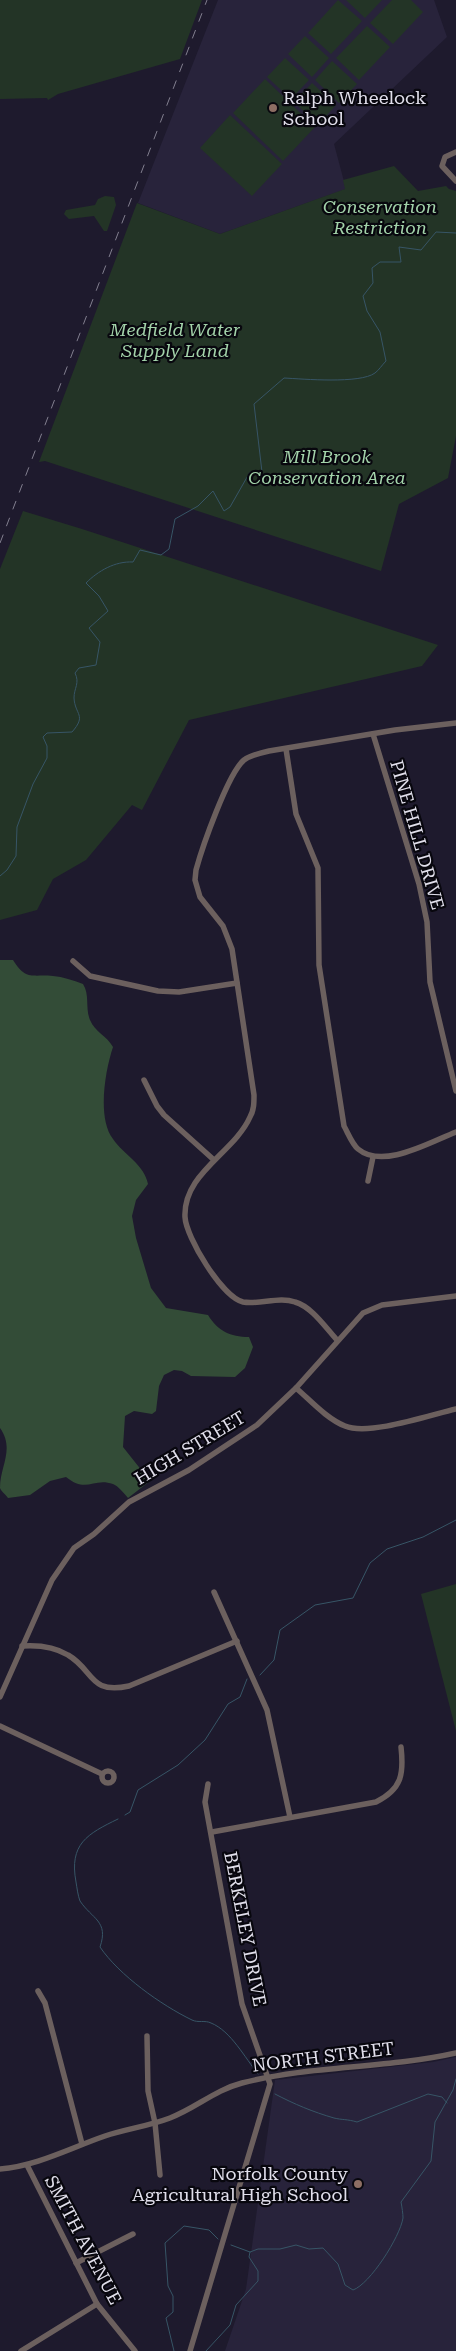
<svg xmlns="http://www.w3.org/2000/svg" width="456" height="2351" font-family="'Roboto Serif',serif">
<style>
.built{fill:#28233b}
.green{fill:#233426}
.forest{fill:#334c37}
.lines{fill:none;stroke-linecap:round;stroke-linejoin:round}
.stream{stroke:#375566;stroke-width:1}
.minor{stroke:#6c605e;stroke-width:5.5}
.rail{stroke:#827f8f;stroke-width:1;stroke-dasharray:9 9;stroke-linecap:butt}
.education-dot{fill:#8d6e63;stroke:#08070e;stroke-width:2}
.labels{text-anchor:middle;stroke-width:4.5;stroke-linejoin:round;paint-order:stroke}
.poi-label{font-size:18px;fill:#e1dfeb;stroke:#08070e;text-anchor:start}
.park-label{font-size:18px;font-style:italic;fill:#a3d3aa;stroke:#08070e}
.street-label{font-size:18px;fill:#e1dfeb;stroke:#08070e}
</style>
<rect width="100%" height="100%" fill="#1e1a2d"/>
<g class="built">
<polygon points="218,0 434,0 447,37 334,144 346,189 220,234 138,203"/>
<polygon points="456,2057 456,2351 225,2351 246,2289 275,2080 433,2062"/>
</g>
<g class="green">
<polygon points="0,0 202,0 180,59 58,94 48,100 47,98 0,99"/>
<polygon points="338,0 362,21 331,54 308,33"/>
<polygon points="346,0 382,0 365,18"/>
<polygon points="392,0 411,0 423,12 393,44 370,23"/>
<polygon points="367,26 390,47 359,80 336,58"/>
<polygon points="305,36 329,58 312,77 288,54"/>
<polygon points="285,58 309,80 291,99 267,77"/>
<polygon points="332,61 357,84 339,103 315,80"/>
<polygon points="265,79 315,127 283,161 233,113"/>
<polygon points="312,83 336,105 318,125 294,102"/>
<polygon points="230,115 282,164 252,196 200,148"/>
<polygon points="394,166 418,191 446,186 449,189 456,191 456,436 448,478 399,504 381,571 45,461 39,462 137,203 220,234 345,189 343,180"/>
<polygon points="105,196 114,197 116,205 107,231 104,231 94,216 69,219 64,214 66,210 95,205 98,199"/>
<polygon points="23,511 82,529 438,645 422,666 189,720 142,810 132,805 86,860 53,879 37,910 0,920 0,569"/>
<polygon points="456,1584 456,1731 421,1594"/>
</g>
<path class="forest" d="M 0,960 L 13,960 C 26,981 32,974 53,976 C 63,977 73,980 83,984 C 90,995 85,1008 90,1020 C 95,1032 107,1036 113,1047 C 105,1071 97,1118 113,1139 C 124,1155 144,1164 148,1184 L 136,1200 L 132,1216 L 136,1238 L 151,1288 L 166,1308 L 208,1315 C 218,1331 230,1337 249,1337 L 253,1347 L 245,1368 L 235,1377 L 191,1376 L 182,1371 L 174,1370 L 164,1375 L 159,1386 L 156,1411 L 152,1414 L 134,1411 L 125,1416 L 123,1447 L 150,1481 L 128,1498 C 124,1493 118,1486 113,1484 C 93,1477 87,1494 66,1477 L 50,1481 L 30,1495 L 8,1498 C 6,1495 1,1491 0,1488 C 0,1466 15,1449 0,1428 Z"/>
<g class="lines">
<g class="stream">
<path d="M 0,876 L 7,870 L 16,856 L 17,827 L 33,784 L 47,758 L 47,746 L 43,737 L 47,733 L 72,732 C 87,715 75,715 74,698 C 74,688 80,683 75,673 L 79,668 L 96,665 L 100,642 L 89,628 L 108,611 L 99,596 L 86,583 C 98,571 115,561 133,562 L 140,550 L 161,555 L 169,549 L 175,519 L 198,506 L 213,491 L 224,511 L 230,507 L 250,472 L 262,472 L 254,404 L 284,378 C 303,379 360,384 375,373 C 379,370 382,365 386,361 L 380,332 L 367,311 L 363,296 L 373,283 L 372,268 L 380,262 L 401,262 L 399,247 L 421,250 L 436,232 L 456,233"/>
<polyline points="260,1675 274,1660 280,1630 315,1605 353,1598 370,1563 387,1549 423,1537 456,1520"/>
<polyline points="125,1815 130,1812 138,1790 178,1765 205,1740 228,1704 240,1697 247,1679"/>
<path d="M 118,1819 C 87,1834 69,1844 76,1882 C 77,1888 78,1896 80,1901 C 92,1919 109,1921 100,1947 C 119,1975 161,2005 192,2020 C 198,2023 205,2020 211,2023 C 231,2031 245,2058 258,2074"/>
<path d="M 275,2094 C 294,2104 313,2112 334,2118 C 342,2120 347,2119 357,2122 L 428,2094 L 442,2097 L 447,2103"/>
<polyline points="231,2245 250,2252"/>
<polyline points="174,2351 166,2318 173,2312 173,2296 168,2286 165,2243 184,2226 209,2230 218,2239"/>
<path d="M 206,2351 L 230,2325 L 236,2305 L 258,2281 L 258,2271 L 249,2257 L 250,2252 L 258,2249 L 280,2249 L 296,2245 L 309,2249 L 323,2248 L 338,2264 L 345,2285 L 353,2290 C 370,2284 400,2237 403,2218 C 403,2214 402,2207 401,2202 L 431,2161 L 435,2122 L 453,2090 L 456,2079"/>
</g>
<g class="minor">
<polyline points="456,152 445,157 442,166 456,181"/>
<polyline points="373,734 419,884 427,922 430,982 456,1091"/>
<path d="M 286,749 L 296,814 L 318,868 L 319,965 L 344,1126 C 348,1133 352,1144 358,1149 C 383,1170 430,1142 456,1132"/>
<polyline points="73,961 90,976 158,991 179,992 237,983"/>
<polyline points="144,1080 157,1106 164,1115 214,1160"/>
<polyline points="368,1181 373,1157"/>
<path d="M 337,1340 C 325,1327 312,1307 295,1302 C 279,1296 260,1305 243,1302 C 222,1297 186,1237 185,1217 C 183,1173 234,1153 250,1117 C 254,1110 254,1103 254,1095 L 232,949 L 223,926 L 200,897 L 195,880 L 196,870 C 202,848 228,773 244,760 C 251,755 260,753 269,751 L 395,730 L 456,723"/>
<path d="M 296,1388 C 310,1400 327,1419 345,1426 C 369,1436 430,1415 456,1409"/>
<polyline points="214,1592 267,1710 290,1817"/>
<path d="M 22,1646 C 37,1645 55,1647 68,1655 C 94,1670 89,1695 129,1686 L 237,1641"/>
<polyline points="0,1697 52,1580 74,1548 94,1534 129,1502 189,1470 257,1425 296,1388 363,1313 382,1305 456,1296"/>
<polyline points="0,1726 102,1774"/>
<circle cx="108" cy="1777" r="6"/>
<path d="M 212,1832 L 376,1802 C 402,1789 404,1774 401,1747"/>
<polyline points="38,1991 45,2003 82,2144"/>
<polyline points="147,2036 148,2091 155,2123 160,2175"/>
<polyline points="27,2165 97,2304 135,2351"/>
<path d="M 0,2169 C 37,2166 70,2148 105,2136 C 126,2129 149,2126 170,2118 C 196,2108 215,2090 242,2083 C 312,2065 385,2069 456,2053"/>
<polyline points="76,2263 133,2234"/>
<polyline points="21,2351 97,2304"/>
<polyline points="190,2351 270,2084 242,2004 205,1802 208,1784"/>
</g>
<polyline class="rail" points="0,543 207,0"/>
</g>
<g class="education-dot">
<circle cx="273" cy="108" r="5"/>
<circle cx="358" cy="2184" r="5"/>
</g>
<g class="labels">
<g class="poi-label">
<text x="283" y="104">Ralph Wheelock<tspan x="283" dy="21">School</tspan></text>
<text x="348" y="2180" text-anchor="end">Norfolk County<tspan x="348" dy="21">Agricultural High School</tspan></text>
</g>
<g class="park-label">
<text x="380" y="213">Conservation<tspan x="380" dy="21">Restriction</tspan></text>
<text x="175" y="336">Medfield Water<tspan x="175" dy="21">Supply Land</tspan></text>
<text x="327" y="463">Mill Brook<tspan x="327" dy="21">Conservation Area</tspan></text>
</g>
<g class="street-label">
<text transform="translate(417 835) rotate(74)" y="6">PINE HILL DRIVE</text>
<text transform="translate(190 1448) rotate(-31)" y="6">HIGH STREET</text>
<text transform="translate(245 1929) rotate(79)" y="6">BERKELEY DRIVE</text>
<text transform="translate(323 2057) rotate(-7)" y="6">NORTH STREET</text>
<text transform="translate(83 2240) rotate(62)" y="6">SMITH AVENUE</text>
</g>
</g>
</svg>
